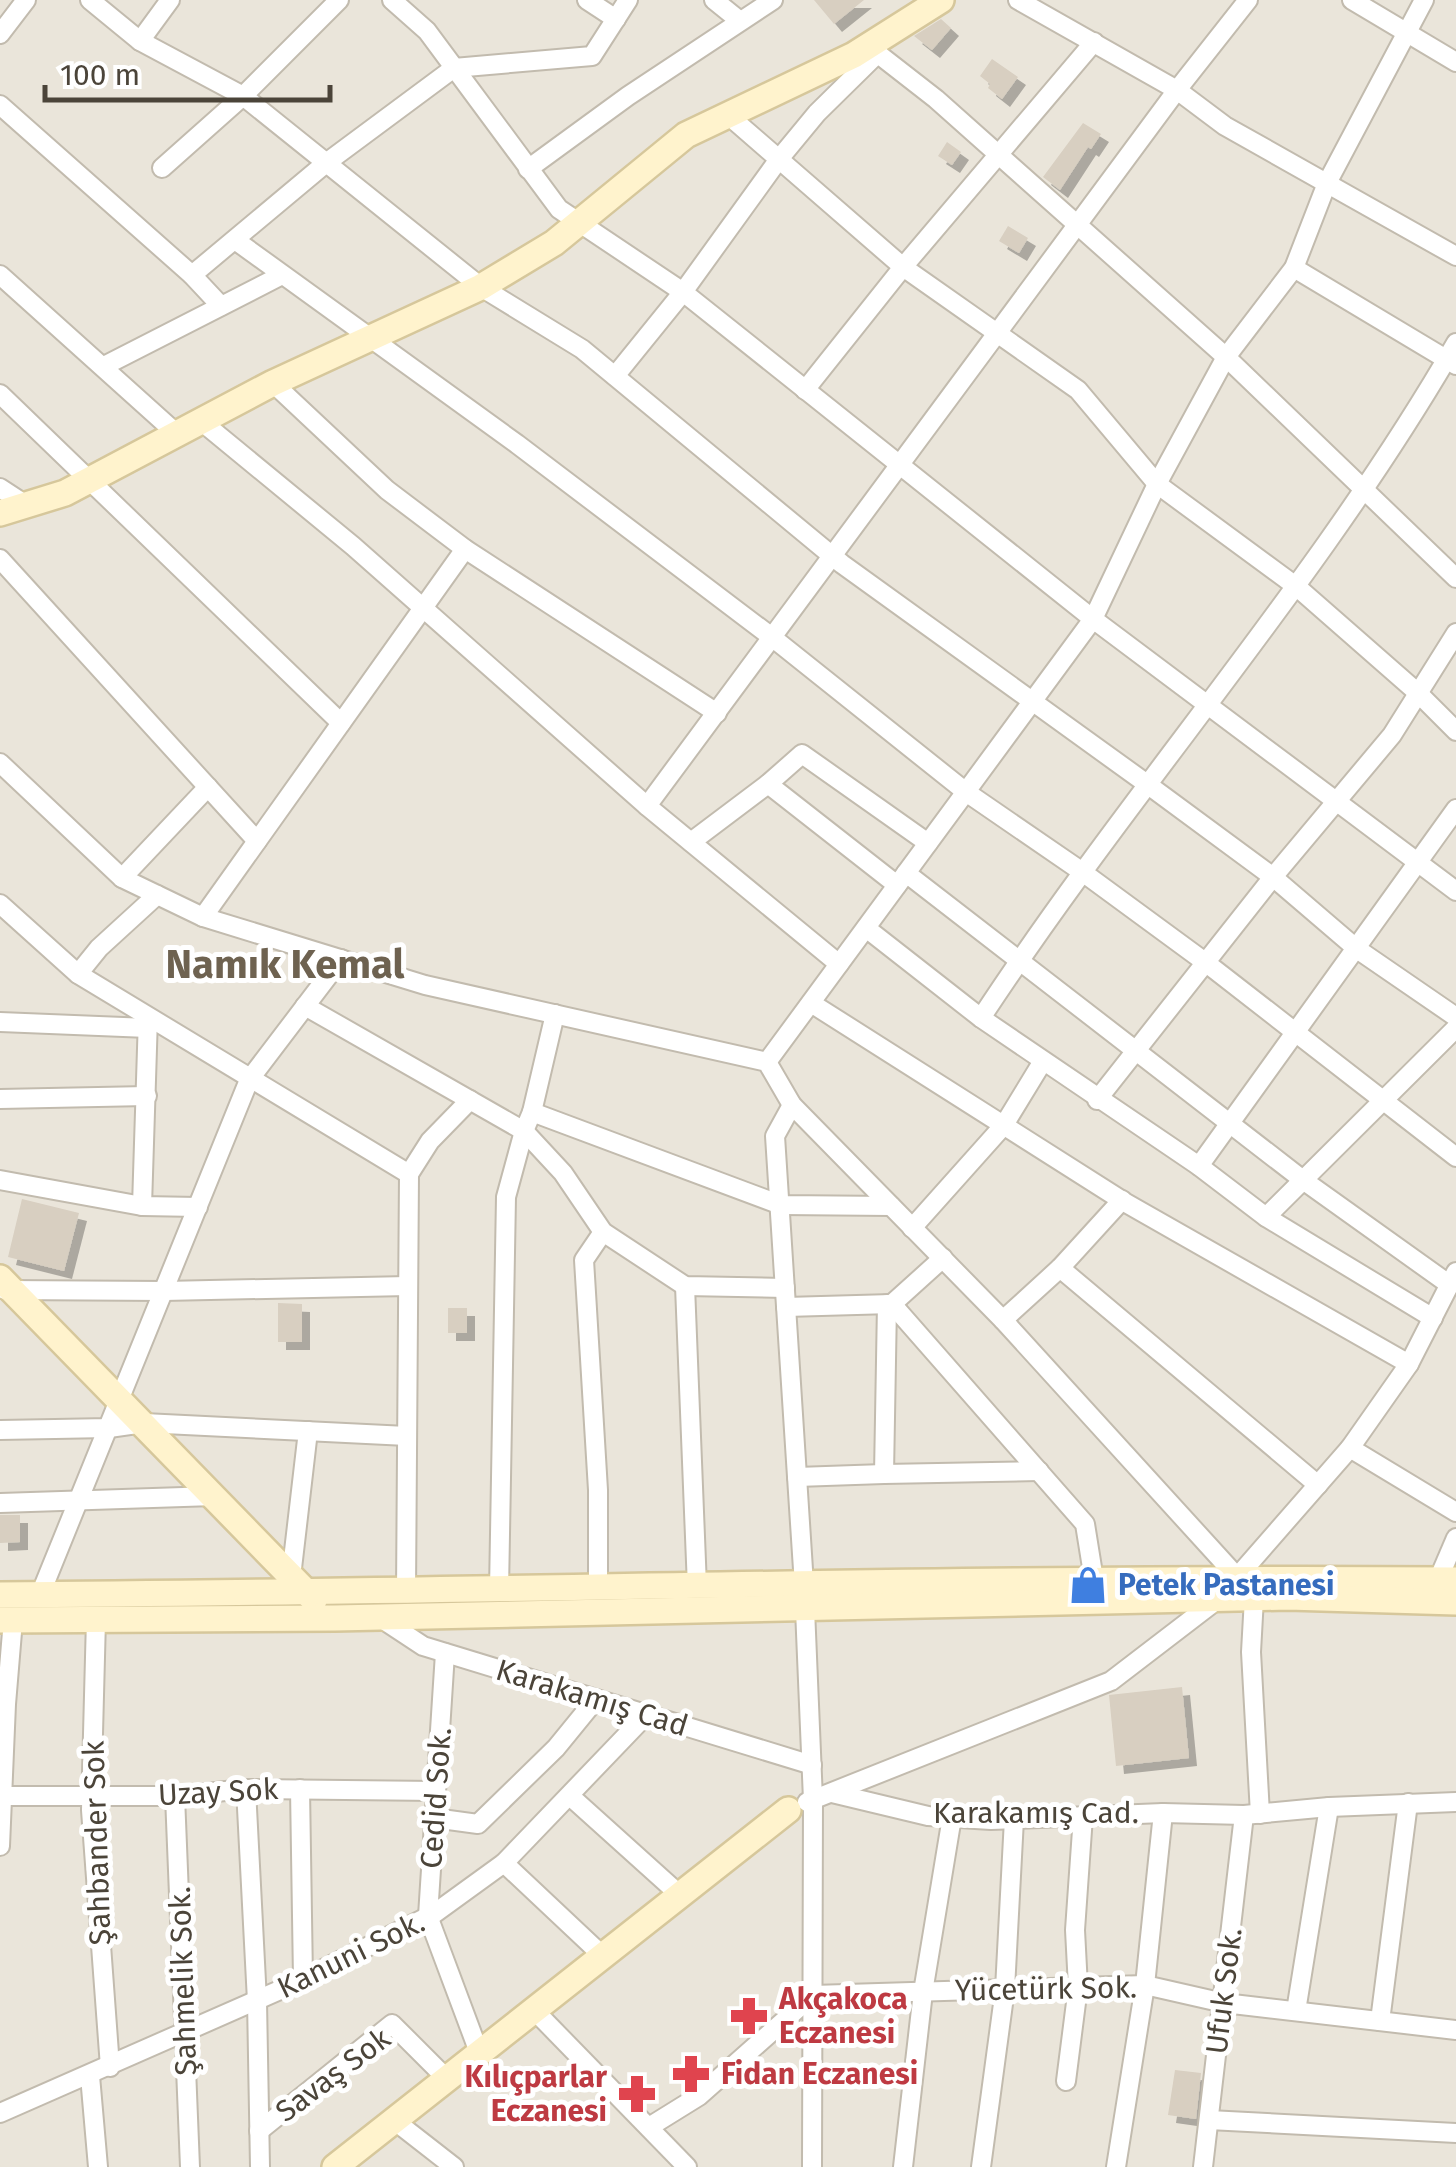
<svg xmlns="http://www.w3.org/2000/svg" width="1456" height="2167" font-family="'Fira Sans',sans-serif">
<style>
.residential{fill:#eae5da}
.building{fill:#d8cfc1;filter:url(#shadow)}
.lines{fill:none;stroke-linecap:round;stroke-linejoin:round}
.street-casing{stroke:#c2bbae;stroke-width:22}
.secondary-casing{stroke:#d6c79b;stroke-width:30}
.street{stroke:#fff;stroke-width:18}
.secondary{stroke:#fff3cd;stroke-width:25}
.labels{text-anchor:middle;stroke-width:10;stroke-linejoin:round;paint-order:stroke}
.shop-label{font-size:30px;font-weight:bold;fill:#366cbe;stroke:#fff;text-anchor:start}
.street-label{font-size:30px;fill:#4b4439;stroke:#fff}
.health-label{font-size:30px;font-weight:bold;fill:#be3a42;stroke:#fff;text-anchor:start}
.district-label{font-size:40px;font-weight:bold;fill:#6e6250;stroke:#fff}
</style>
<defs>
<filter id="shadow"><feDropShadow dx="8" dy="8" stdDeviation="0" flood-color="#0004"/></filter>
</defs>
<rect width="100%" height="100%" fill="#f6f3ec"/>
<rect class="residential" x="0" y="0" width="1456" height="2167"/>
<g class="building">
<polygon points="814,0 864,0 834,24"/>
<polygon points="941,19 951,28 932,50 914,36"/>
<polygon points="992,59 1018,77 1002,99 988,88 990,84 980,76"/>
<polygon points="1083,123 1101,134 1091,149 1088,147 1060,190 1043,177"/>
<polygon points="947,142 961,152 952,165 938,156"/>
<polygon points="1008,226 1028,238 1019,253 999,241"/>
<polygon points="22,1199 79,1213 64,1271 8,1257"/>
<polygon points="278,1303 302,1304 302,1342 278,1342"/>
<rect x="448" y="1308" width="19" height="25"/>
<polygon points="0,1515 20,1515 20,1542 0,1543"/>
<polygon points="1182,1687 1189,1758 1116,1766 1109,1695"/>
<polygon points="1175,2070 1201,2073 1196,2119 1168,2115"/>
</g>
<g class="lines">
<g class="street-casing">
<g id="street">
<polyline points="90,0 140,41 243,96 481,287 582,349 842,564 1147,784 1273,877 1357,949 1456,1017"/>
<polyline points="392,0 427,31 559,209 683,292 1093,619 1456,891"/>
<polyline points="587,0 616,19"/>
<polyline points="714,0 740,21"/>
<polyline points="1018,0 1177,90 1225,126 1456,256"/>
<polyline points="1352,0 1456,62"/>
<polyline points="0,34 26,0"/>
<polyline points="140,41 170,0"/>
<polyline points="868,46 936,99 1226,357 1456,578"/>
<polyline points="0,105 192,275 221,306"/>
<polyline points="728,115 903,267 1078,390 1157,484 1297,587 1418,693 1456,731"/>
<polyline points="162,168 243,96 339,0"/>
<polyline points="528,169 628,96 773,0"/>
<polyline points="235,240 517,444 773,638 966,792 1081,871 1205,962 1456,1157"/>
<polyline points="1294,268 1456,365"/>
<polyline points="0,275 177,434"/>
<polyline points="192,275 326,163 454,68 592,56 628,0"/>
<polyline points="104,366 282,275"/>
<polyline points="615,376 683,292 779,159 817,113 878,53"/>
<polyline points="273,383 387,490 465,549 717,713"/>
<polyline points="805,390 903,267 1094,42"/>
<polyline points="0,394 341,723"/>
<polyline points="201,421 353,546 647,806 839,964"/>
<polyline points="0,488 26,505"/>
<polyline points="0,559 257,841"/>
<polyline points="0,763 122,878 203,917 425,985 767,1062 792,1105 1003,1320 1238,1578"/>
<polyline points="768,784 802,754 928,843"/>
<polyline points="647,806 1177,90 1248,0"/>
<polyline points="691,842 768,784 897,885"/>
<polyline points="906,873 1303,1180 1450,1285"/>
<polyline points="122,878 208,787"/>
<polyline points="0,904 78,974 409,1174"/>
<polyline points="203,917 465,549"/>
<polyline points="866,928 981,1018 1199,1166 1266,1217 1433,1318"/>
<polyline points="78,974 99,948 157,895"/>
<polyline points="811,1003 1126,1203 1409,1364"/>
<polyline points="305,1006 524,1131 563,1173 603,1232 685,1286 785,1288"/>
<path d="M 981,1018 C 1132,788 1318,582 1456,343"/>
<polyline points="0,1022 148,1028"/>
<polyline points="767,1062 1093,619 1157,484 1226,357 1294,268 1327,183 1424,0"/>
<polyline points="0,1099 147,1096"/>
<polyline points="1097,1100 1273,877 1392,735 1456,633"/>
<polyline points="792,1105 775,1136 804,1585 813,1800 812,2167"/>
<polyline points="532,1112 781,1205 891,1206"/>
<polyline points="1199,1166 1456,809"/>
<polyline points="0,1180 142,1206 198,1207"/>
<polyline points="142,1206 148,1017"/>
<polyline points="1266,1217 1456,1028"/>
<polyline points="912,1228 1004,1125 1043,1061"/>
<polyline points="1060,1268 1318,1485"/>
<polyline points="685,1286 697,1587"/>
<polyline points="5,1290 164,1291 408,1286"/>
<polyline points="887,1304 884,1474 1039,1471"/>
<polyline points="892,1304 1085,1524 1094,1580"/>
<polyline points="786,1307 892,1304 943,1258"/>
<polyline points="1003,1320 1060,1268 1122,1200"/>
<polyline points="0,1430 109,1428 144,1423 407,1436"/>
<polyline points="1350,1448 1456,1512"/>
<polyline points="797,1477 884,1474"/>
<polyline points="0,1503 214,1496"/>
<polyline points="291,1577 308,1431"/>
<polyline points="1438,1580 1456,1538"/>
<polyline points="598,1588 598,1490 584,1260 603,1232"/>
<polyline points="499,1590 506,1197 524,1131 532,1112 555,1014"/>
<polyline points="406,1592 409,1174 430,1141 470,1100"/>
<polyline points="40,1595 249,1080 341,959"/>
<polyline points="1254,1598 1251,1652 1260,1814"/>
<polyline points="379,1617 423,1646 812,1765"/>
<polyline points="96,1619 91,1810 110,2067"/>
<polyline points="445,1653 428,1916 480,2055"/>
<polyline points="246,1789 257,2001 260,2167"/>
<polyline points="300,1789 303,1979"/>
<polyline points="832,1793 928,1816 991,1820 1163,1813 1244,1815 1329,1807 1456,1802"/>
<polyline points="0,1796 175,1796 246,1789 436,1791"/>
<polyline points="175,1796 190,2167"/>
<polyline points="570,1796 680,1895"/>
<polyline points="807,1802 1111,1681 1218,1599 1350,1448 1409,1364 1456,1272"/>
<polyline points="434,1818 478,1824 556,1748 596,1699"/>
<polyline points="0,1846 6,1704 13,1620"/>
<polyline points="504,1863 604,1957"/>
<polyline points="535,2011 687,2167"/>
<polyline points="1296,2011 1329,1807"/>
<polyline points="1380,2021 1408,1803"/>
<polyline points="90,2076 98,2167"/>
<polyline points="1066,2081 1078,1987 1075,1930 1083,1816"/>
<polyline points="0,2113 289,1986 435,1913 504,1863 646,1715"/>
<polyline points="1209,2120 1456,2133"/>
<polyline points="395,2121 454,2167"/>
<polyline points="649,2127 699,2096 813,1995 1145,1985 1224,2003 1456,2030"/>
<polyline points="259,2131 392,2024 448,2080"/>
<polyline points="903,2167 923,1992 952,1817"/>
<polyline points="981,2167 1005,1989 1014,1819"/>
<polyline points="1116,2167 1145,1985 1163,1813"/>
<polyline points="1203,2167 1244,1815"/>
</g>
</g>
<g class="secondary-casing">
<g id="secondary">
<polyline points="0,513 65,493 273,383 481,287 554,243 686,135 854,55 941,0"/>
<polyline points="0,1278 314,1600"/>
<path d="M 0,1595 C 485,1592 971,1576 1456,1580"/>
<polyline points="0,1620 335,1618 1288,1597 1456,1602"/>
<polyline points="335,2167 788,1810"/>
</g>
</g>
<use href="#street" class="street"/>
<use href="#secondary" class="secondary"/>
</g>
<defs>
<g id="shop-bare" transform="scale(3)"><path d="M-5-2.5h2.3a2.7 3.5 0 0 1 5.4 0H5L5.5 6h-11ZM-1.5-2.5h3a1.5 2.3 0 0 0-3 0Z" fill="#3f7fe0" stroke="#fff" stroke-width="2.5" paint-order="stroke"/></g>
<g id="pharmacy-bare" transform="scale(3)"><path d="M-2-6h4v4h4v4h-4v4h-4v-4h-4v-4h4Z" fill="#e0444e" stroke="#fff" stroke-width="2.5" paint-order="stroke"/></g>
</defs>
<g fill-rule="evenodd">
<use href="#shop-bare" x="1088" y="1585"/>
<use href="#pharmacy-bare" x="749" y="2016"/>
<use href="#pharmacy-bare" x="691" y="2074"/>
<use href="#pharmacy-bare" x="637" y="2094"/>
</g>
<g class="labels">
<g class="shop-label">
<text x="1118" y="1595">Petek Pastanesi</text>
</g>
<g class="street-label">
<text transform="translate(592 1698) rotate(17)" y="10">Karakamış Cad</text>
<text transform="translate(218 1792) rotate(-3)" y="10">Uzay Sok</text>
<text transform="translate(436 1798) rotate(-86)" y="10">Cedid Sok.</text>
<text x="1036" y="1823">Karakamış Cad.</text>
<text transform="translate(97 1843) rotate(-92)" y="10">Şahbander Sok</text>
<text transform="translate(351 1955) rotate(-26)" y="10">Kanuni Sok.</text>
<text transform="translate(183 1981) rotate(-92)" y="10">Şahmelik Sok.</text>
<text transform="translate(1046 1989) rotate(-1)" y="10">Yücetürk Sok.</text>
<text transform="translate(1224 1991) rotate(-83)" y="10">Ufuk Sok.</text>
<text transform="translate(333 2075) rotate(-37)" y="10">Savaş Sok</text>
</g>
<g class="health-label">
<text x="779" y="2009">Akçakoca<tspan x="779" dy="34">Eczanesi</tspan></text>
<text x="721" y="2084">Fidan Eczanesi</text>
<text x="607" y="2087" text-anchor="end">Kılıçparlar<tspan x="607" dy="34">Eczanesi</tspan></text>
</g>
<g class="district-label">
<text x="285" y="978">Namık Kemal</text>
</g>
</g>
<path d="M45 85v15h285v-15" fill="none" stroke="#4b4439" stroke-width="5"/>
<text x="60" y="85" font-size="30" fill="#4b4439" stroke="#ffffff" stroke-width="8" paint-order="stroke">100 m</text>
</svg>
